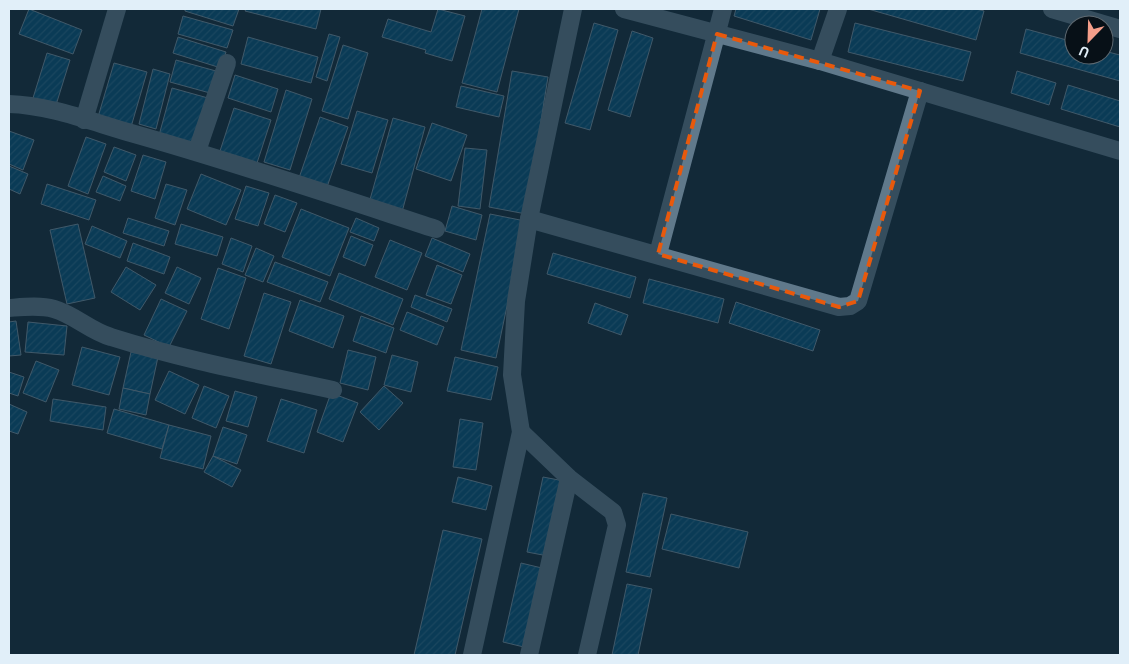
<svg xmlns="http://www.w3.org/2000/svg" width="1129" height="664" font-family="Ubuntu,sans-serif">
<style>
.building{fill:url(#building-hatch);stroke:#7891a4}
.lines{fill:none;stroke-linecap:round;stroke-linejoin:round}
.minor{stroke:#60798b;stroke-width:18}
.marked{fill:none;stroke:#e8590c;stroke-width:4;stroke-dasharray:10 6;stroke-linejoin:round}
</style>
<defs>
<pattern id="building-hatch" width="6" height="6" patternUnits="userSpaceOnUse" patternTransform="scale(1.25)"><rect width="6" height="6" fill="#00507a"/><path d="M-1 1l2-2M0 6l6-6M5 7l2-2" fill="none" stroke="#256a8e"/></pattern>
</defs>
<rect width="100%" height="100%" fill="#122938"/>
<g class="building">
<polygon points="29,9 82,30 73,54 19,34"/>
<polygon points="185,9 239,9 233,26 185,11"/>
<polygon points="246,9 321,9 316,29 245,11"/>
<polygon points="438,9 465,16 452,61 425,53 426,50 382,37 388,19 431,32"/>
<polygon points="482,9 519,9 497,92 462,83"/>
<polygon points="736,9 820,9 811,40 734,16"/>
<polygon points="868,9 977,9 984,11 976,40"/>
<polygon points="183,16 233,30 227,48 178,34"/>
<polygon points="594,23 618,30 590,130 565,123"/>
<polygon points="855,23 971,52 963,81 848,52"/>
<polygon points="1026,29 1074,42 1074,55 1104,55 1104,51 1120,55 1120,81 1020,53"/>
<polygon points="632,31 653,38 630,117 608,110"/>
<polygon points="329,34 340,37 327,81 316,77"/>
<polygon points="178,37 226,52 221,68 173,53"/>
<polygon points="248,37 318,57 311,83 241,64"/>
<polygon points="343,45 368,53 348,119 322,111"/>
<polygon points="47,53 70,60 56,105 33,98"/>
<polygon points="176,60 216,71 210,93 170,82"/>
<polygon points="114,63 147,72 131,127 98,117"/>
<polygon points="153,69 170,74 156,129 139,124"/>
<polygon points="512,71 548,77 526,214 489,207"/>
<polygon points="1017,71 1056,83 1049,105 1011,93"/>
<polygon points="235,75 278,89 271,112 228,98"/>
<polygon points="1068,85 1120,101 1120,127 1061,109"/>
<polygon points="461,86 504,96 499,117 456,107"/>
<polygon points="172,88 208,98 194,149 158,139"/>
<polygon points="286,90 312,99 290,170 264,162"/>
<polygon points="234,108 271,120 257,163 220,151"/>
<polygon points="357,111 388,120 372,173 341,164"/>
<polygon points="320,117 348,127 327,187 299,178"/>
<polygon points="393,118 425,127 402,212 369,203"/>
<polygon points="432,123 467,135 451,181 416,169"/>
<polygon points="9,131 34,140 23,170 9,164"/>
<polygon points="86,137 106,144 88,194 68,186"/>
<polygon points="114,147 136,155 126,181 104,172"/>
<polygon points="465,148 487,150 480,209 458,206"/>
<polygon points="143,155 166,162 155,199 131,191"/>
<polygon points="9,166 28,174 20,194 9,189"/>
<polygon points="201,174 241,190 226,225 187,209"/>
<polygon points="103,176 126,186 120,201 96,192"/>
<polygon points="47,184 96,200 89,220 41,204"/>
<polygon points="166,184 187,190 175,225 155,218"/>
<polygon points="246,186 269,193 258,226 235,219"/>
<polygon points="275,195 297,203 285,232 264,224"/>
<polygon points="452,206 482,215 476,240 445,231"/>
<polygon points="301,209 349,228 330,276 282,257"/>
<polygon points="490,214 525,221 496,358 461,350"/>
<polygon points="128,218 169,231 164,246 123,233"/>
<polygon points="356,218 379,228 374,241 350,232"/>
<polygon points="78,224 95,298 67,304 50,230"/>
<polygon points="181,224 223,237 217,256 175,244"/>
<polygon points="92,226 127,241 120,258 85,244"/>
<polygon points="351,236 373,245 365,266 343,257"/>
<polygon points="231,238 252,246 243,272 222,264"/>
<polygon points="432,238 470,254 463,272 425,256"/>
<polygon points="390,240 422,253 407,290 375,277"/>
<polygon points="133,243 170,257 164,274 127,261"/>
<polygon points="256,248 274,256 263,282 245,275"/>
<polygon points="553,253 636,277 630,298 547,274"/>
<polygon points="275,262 328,282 320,302 267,282"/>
<polygon points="437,265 462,275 451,304 426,295"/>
<polygon points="126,267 156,285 140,310 111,292"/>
<polygon points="177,267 201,278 189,304 165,293"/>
<polygon points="218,268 246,278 229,329 201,319"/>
<polygon points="339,273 403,299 393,325 329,299"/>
<polygon points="649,279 724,299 718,323 643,303"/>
<polygon points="264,293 291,302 271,364 244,356"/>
<polygon points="415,295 452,309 447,322 411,307"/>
<polygon points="161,299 187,311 169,347 144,335"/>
<polygon points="300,300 344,316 333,348 289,331"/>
<polygon points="736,302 820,330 813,351 729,323"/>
<polygon points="595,303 628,315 621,335 588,323"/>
<polygon points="407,312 444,327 437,345 400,330"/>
<polygon points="361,316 394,328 386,353 353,341"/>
<polygon points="16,321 21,355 9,356 9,322"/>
<polygon points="28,322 67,326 64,355 25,352"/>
<polygon points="82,347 120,357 109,395 72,385"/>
<polygon points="348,350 376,357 368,390 340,383"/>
<polygon points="131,352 158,357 150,394 123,388"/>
<polygon points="392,355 418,362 411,392 384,385"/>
<polygon points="455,357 498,367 491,400 447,391"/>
<polygon points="36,361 59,370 46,402 23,393"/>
<polygon points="169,371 199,385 185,414 155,400"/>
<polygon points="9,372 24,377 18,396 9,393"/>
<polygon points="204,386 229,396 216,428 192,418"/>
<polygon points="384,386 403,403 379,430 360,412"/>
<polygon points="123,388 150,394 146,415 119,409"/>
<polygon points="235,391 257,397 248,427 226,421"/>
<polygon points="331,393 358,403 343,442 317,432"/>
<polygon points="53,399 106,407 103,430 50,421"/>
<polygon points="281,399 317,410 304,453 267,441"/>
<polygon points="9,404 27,412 18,434 9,431"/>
<polygon points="114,409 169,425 162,449 107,433"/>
<polygon points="460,419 483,423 476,470 453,467"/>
<polygon points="169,425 211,436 203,469 160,458"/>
<polygon points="223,427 247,435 237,464 213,456"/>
<polygon points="213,456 241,470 232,487 204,472"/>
<polygon points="458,477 492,486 486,510 452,502"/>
<polygon points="543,477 564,481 548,556 527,552"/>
<polygon points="643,493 667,498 650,577 626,572"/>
<polygon points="671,514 748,532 739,568 662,549"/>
<polygon points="443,530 482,539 455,655 414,655"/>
<polygon points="521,563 546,569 528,648 503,642"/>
<polygon points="627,584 652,589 638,655 612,655"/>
</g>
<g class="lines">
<g class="minor">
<polyline points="624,9 820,61 1120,151"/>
<polyline points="1052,9 1120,29"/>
<polyline points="820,61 838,9"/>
<path d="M 9,104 C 49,105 92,122 131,133 C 234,162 335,196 436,229"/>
<polyline points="84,120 117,9"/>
<polyline points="197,151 227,63"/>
<polyline points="529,219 839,307 850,306 858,301 920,91"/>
<polyline points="658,254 723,9"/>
<path d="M 9,308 C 23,307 40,305 54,309 C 75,315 90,331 111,337 C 184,360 259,374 333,390"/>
<polyline points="521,432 569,478 613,512 617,525 587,655"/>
<polyline points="472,655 521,432 512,375 516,301 529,219 573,9"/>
<polyline points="529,655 569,478"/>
</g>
</g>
<path d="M0 0H1129V664H0ZM 717,34 L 920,91 L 858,301 L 839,307 L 658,254 Z" fill="#122938" fill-opacity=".55" fill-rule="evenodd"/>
<path class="marked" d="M 717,34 L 920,91 L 858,301 L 839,307 L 658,254 Z"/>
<rect width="1129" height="664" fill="none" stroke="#e1eff9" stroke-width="20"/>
<g transform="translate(1089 40) rotate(203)"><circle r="24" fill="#071017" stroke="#5e6971"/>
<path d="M0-4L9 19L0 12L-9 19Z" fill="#f49e8a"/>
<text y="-8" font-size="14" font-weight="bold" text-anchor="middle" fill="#e1eff9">U</text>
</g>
</svg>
